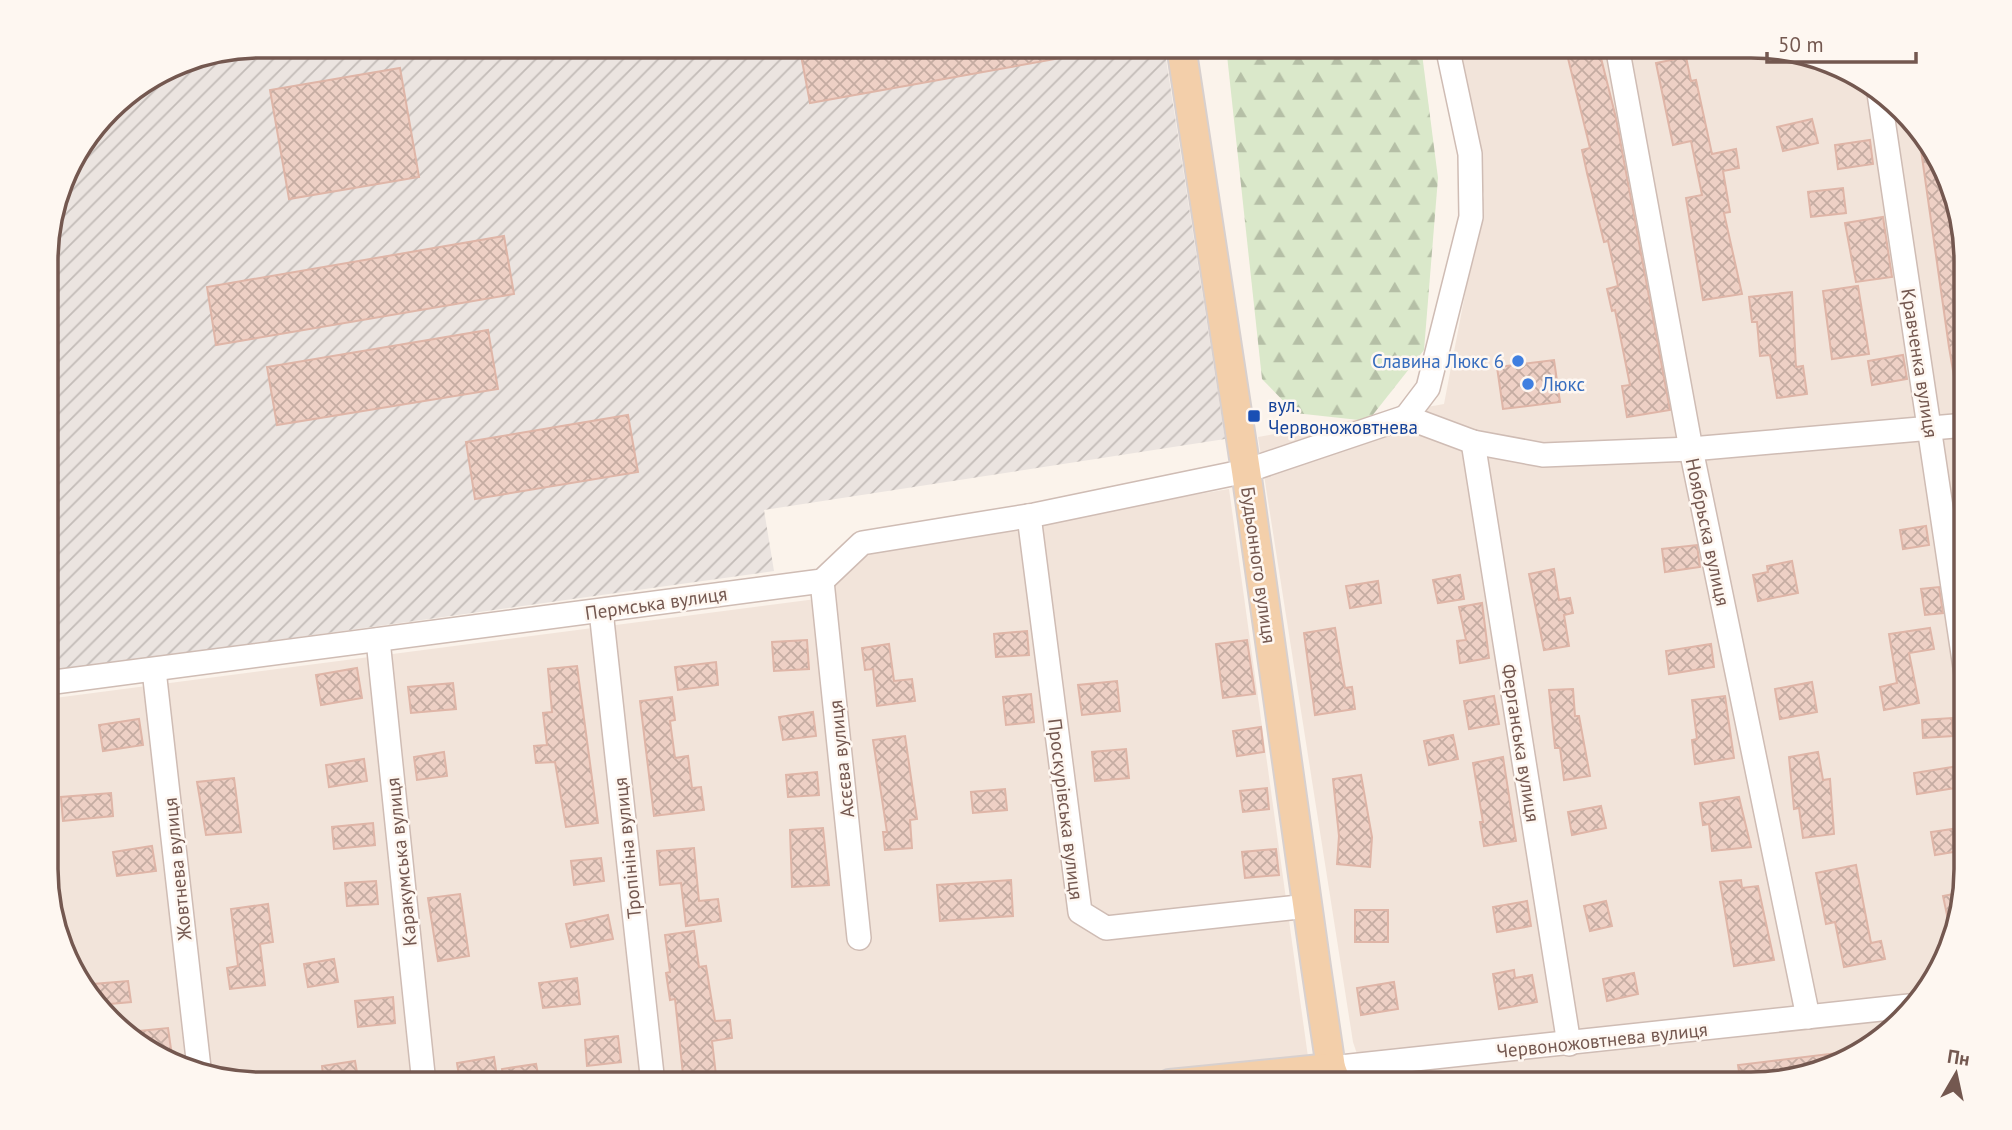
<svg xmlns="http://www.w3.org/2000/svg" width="2012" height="1130" font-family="'PT Sans',sans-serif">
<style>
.residential{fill:#f2e4da}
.industrial{fill:url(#industrial-furrows)}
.forest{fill:url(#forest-firs)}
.building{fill:url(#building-cross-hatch);stroke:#dfb5a7;stroke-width:2}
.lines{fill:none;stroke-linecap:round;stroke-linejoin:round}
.minor-casing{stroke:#cfbcb4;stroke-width:26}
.major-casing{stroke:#d8d0ce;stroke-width:32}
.minor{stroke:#fff;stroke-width:23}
.major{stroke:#f3cfaa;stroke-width:28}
.shop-dot{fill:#3f7fe0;stroke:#fef7f1;stroke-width:2.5}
.transit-dot{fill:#1a4fb4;stroke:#fef7f1;stroke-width:2.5}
.labels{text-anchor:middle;stroke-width:5;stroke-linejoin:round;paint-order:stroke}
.shop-label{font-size:19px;fill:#366cbe;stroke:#fef7f1;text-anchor:end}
.street-label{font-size:19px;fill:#745850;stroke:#fef7f1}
.transit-label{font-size:19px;fill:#164399;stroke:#fef7f1;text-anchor:start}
.rim{fill:none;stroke:#745850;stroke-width:3.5}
</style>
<defs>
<pattern id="industrial-furrows" width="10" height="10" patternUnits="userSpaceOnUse" patternTransform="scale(1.75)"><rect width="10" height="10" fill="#ebe4e0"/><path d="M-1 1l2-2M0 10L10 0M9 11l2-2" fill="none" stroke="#c3bcb8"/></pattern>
<pattern id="forest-firs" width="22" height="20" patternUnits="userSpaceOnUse" patternTransform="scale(1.75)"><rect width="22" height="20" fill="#dae8ca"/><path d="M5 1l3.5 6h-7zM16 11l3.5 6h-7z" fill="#b5bfa6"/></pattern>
<pattern id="building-cross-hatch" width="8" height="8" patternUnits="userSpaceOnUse" patternTransform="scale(1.75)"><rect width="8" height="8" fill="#eed0c5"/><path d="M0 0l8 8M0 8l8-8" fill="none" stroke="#c5aca2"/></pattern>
</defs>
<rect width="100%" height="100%" fill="#fbf3eb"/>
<g class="residential">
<polygon points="1452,46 1752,46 1859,74 1930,141 1966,246 1966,883 1938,977 1859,1055 1765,1084 1367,1084 1353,1042 1258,437 1444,404 1484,195"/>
<polygon points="1229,489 1308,1057 1317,1084 260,1084 153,1056 82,989 47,897 47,699 816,599 873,549"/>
</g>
<polygon class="industrial" points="278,46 1164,46 1225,439 764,510 774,571 47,672 47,233 68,165 118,99 160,74 227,54"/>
<polygon class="forest" points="1226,46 1421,46 1438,178 1424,350 1368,421 1295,413 1262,379"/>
<g class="building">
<polygon points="825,46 1083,46 1083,54 810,103 800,50"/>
<polygon points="1565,46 1598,46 1616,118 1670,410 1627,417 1622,386 1630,385 1615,310 1612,311 1607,289 1618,286 1608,241 1604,242 1587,173 1582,150 1590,148"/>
<polygon points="1686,57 1691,81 1696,80 1712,154 1736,149 1739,168 1723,171 1730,212 1724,213 1742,294 1703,300 1686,198 1702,195 1691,141 1673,145 1656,63"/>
<polygon points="400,68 419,177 289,199 270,90"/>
<polygon points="1812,119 1818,143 1783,151 1777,127"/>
<polygon points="1923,135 1930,141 1966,246 1966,393 1957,394 1949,347 1919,136"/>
<polygon points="1870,140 1873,164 1838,169 1835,145"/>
<polygon points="1843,188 1846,213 1811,217 1808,192"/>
<polygon points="1883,217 1892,277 1856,282 1845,223"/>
<polygon points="504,236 514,294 216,345 207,287"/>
<polygon points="1858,286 1869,354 1832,359 1823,291"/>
<polygon points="1792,292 1796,367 1803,366 1807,394 1777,398 1770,355 1760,356 1757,322 1752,322 1749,297"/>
<polygon points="488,330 498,389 277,425 267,367"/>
<polygon points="1903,355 1907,379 1872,385 1868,361"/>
<polygon points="1554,360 1560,402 1503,409 1497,367"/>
<polygon points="628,415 638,472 475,499 466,442"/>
<polygon points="1926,526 1929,545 1903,549 1900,530"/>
<polygon points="1697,545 1700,567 1665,572 1662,549"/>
<polygon points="1792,561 1798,593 1758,601 1753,575 1768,572 1767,566"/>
<polygon points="1554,569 1559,600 1570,598 1573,613 1564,615 1569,646 1544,650 1529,574"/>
<polygon points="1460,575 1464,599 1438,603 1433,580"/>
<polygon points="1378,581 1381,603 1350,608 1346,586"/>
<polygon points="1939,587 1943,613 1925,615 1921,589"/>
<polygon points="1482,603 1489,658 1460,663 1457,641 1466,640 1459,607"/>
<polygon points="1335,628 1345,688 1352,687 1355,709 1315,715 1304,633"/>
<polygon points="1930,628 1934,649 1909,653 1919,703 1884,710 1880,687 1897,683 1889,634"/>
<polygon points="1027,631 1029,655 996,657 994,634"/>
<polygon points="807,640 809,669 774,671 772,642"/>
<polygon points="1247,640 1255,694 1223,698 1216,644"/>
<polygon points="889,644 894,681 912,679 915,701 877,706 873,669 865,670 862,648"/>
<polygon points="1711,644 1714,667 1669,674 1666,651"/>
<polygon points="716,662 718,685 678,690 675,667"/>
<polygon points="577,666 598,823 566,827 555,762 536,763 534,746 547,745 543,713 552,712 548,669"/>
<polygon points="357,668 362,698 321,705 316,675"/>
<polygon points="1117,681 1120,711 1082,715 1078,685"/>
<polygon points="1812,682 1817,712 1780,719 1775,689"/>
<polygon points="453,683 456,709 411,713 408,687"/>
<polygon points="1573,689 1575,716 1579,716 1590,776 1564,780 1560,748 1555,748 1549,690"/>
<polygon points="1031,694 1034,722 1006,725 1003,697"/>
<polygon points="1494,696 1499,724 1469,729 1464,701"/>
<polygon points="1725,696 1734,758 1695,764 1692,740 1697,739 1692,700"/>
<polygon points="672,697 675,720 670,721 675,758 688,756 692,788 701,787 704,810 654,816 640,701"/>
<polygon points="813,712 816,736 783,740 779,717"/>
<polygon points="1952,718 1953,736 1923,738 1922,720"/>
<polygon points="139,719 143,745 103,751 99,725"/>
<polygon points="1261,727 1264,752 1237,756 1233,731"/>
<polygon points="1453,735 1458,759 1429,765 1424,741"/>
<polygon points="905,736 917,819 910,820 912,848 885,850 883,832 887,832 873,740"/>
<polygon points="1126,749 1129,778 1095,781 1092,752"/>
<polygon points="444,752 447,776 417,780 414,757"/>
<polygon points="1818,752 1823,780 1830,779 1834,834 1803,838 1799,808 1794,809 1789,757"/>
<polygon points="1503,757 1516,841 1484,846 1480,822 1483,822 1473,763"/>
<polygon points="364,759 367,781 329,787 326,765"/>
<polygon points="1959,766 1962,787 1917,794 1914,773"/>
<polygon points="817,772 819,795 788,797 786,775"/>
<polygon points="1361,775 1372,837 1370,867 1337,864 1339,836 1333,779"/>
<polygon points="234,778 241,832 206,835 197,782"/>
<polygon points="1267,788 1269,809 1243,812 1240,791"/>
<polygon points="1005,789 1007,810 973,813 971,792"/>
<polygon points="111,793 113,816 63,821 61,797"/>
<polygon points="1739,797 1751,847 1712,851 1709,824 1703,825 1700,803"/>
<polygon points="1601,806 1606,828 1572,835 1568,812"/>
<polygon points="373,823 375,845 334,849 332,827"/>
<polygon points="1966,827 1966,850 1935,855 1931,832"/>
<polygon points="823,828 829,885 792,887 790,830"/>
<polygon points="152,846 156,871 117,876 113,852"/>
<polygon points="694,848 699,901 718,899 721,921 686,926 681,883 660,885 657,851"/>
<polygon points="1276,849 1279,875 1245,878 1242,852"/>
<polygon points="601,858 604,881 574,885 571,861"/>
<polygon points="1856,865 1871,943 1881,941 1885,959 1844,967 1835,922 1826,924 1816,873"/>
<polygon points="1011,880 1013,916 940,921 937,885"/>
<polygon points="1741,880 1742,888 1758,886 1774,960 1734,966 1720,882"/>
<polygon points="376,881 378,904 347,906 345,883"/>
<polygon points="1963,892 1960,904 1951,934 1943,896"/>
<polygon points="460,894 469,956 438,961 428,898"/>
<polygon points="1527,901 1531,926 1497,932 1493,907"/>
<polygon points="1606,901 1612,926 1590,931 1584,906"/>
<polygon points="268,904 273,942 260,944 265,985 230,989 227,968 238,966 231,909"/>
<rect x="1355" y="910" width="33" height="32"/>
<polygon points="608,915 613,939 571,947 566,924"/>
<polygon points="694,931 699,967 706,966 715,1021 730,1020 732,1038 712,1041 717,1084 684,1084 675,999 670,1000 666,973 670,972 665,935"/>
<polygon points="334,959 338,982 308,987 304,964"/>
<polygon points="1514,970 1515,978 1532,975 1537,1002 1499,1009 1493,974"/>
<polygon points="1634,973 1638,994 1607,1001 1603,979"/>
<polygon points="577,978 580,1004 543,1008 539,983"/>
<polygon points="128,981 131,1002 99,1005 95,1002 93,984"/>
<polygon points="1394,982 1398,1009 1361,1015 1357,988"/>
<polygon points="393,997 395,1023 358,1027 355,1001"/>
<polygon points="168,1028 171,1049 148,1051 128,1032"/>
<polygon points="618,1036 621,1062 587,1066 585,1040"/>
<polygon points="1837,1053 1839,1062 1765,1084 1741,1084 1738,1065"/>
<polygon points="494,1057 497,1077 460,1082 457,1063"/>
<polygon points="355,1061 359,1084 324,1084 322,1066"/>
<polygon points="536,1064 540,1084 504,1084 502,1069"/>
</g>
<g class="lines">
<g class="minor-casing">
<g id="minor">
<polyline points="1617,46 1691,449 1808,1017"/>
<polyline points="1879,93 1966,674"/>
<polyline points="1406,417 1428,388 1471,217 1470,154 1447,46"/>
<polyline points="1473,442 1569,1044"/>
<polyline points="1029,516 1080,912 1106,928 1308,906"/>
<polyline points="822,581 859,938"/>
<polyline points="601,611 653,1084"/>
<polyline points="378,640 424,1084"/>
<polyline points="154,670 199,1068"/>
<polyline points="47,683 822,581 862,543 1034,515 1246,471 1406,417 1473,442 1543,455 1691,449 1966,425"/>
<polyline points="1331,1068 1909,1006"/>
</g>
</g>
<g class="major-casing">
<g id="major">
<polyline points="1181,46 1246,471 1316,967 1331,1068 1337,1084"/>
<polyline points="1170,1084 1331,1068"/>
</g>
</g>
<use href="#minor" class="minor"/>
<use href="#major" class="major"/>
</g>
<g class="shop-dot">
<circle cx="1518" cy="361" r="7"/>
<circle cx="1528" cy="384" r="7"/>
</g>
<rect class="transit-dot" x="1247" y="409" width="14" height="14" rx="3.5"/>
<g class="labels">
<g class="shop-label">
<text x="1504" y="368">Славина Люкс 6</text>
<text x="1542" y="391" text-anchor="start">Люкс</text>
</g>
<g class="street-label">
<text transform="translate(1920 363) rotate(81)" y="7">Кравченка вулиця</text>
<text transform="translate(1708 532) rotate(78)" y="7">Ноябрьска вулиця</text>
<text transform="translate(1259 565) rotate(82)" y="7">Будьонного вулиця</text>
<text transform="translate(656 603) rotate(-8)" y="7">Пермська вулиця</text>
<text transform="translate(1521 743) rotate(81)" y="7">Ферганська вулиця</text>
<text transform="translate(841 759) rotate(-96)" y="7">Асєєва вулиця</text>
<text transform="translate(1066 809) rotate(83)" y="7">Проскурівська вулиця</text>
<text transform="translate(627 848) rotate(-96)" y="7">Тропініна вулиця</text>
<text transform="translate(401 862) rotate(-96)" y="7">Каракумська вулиця</text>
<text transform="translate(177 869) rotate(-96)" y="7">Жовтнева вулиця</text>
<text transform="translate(1602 1040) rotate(-6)" y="7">Червоножовтнева вулиця</text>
</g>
<g class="transit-label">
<text x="1268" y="412">вул.<tspan x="1268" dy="22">Червоножовтнева</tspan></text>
</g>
</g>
<path d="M0 0H2012V1130H0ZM261 58H1751A203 203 0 0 1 1954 261V869A203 203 0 0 1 1751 1072H261A203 203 0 0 1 58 869V261A203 203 0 0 1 261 58Z" fill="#fef7f1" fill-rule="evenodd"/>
<path class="rim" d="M261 58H1751A203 203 0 0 1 1954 261V869A203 203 0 0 1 1751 1072H261A203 203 0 0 1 58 869V261A203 203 0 0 1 261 58Z"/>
<g transform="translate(1956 1074) rotate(9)" stroke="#fef7f1" stroke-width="5" paint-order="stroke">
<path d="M0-5L12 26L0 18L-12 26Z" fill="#745850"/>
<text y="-10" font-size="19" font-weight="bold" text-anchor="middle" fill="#745850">Пн</text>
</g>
<path d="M1767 52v10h149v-10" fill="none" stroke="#745850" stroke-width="3.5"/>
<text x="1778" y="52" font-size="21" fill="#745850" stroke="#fef7f1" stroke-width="5" paint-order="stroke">50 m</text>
</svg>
